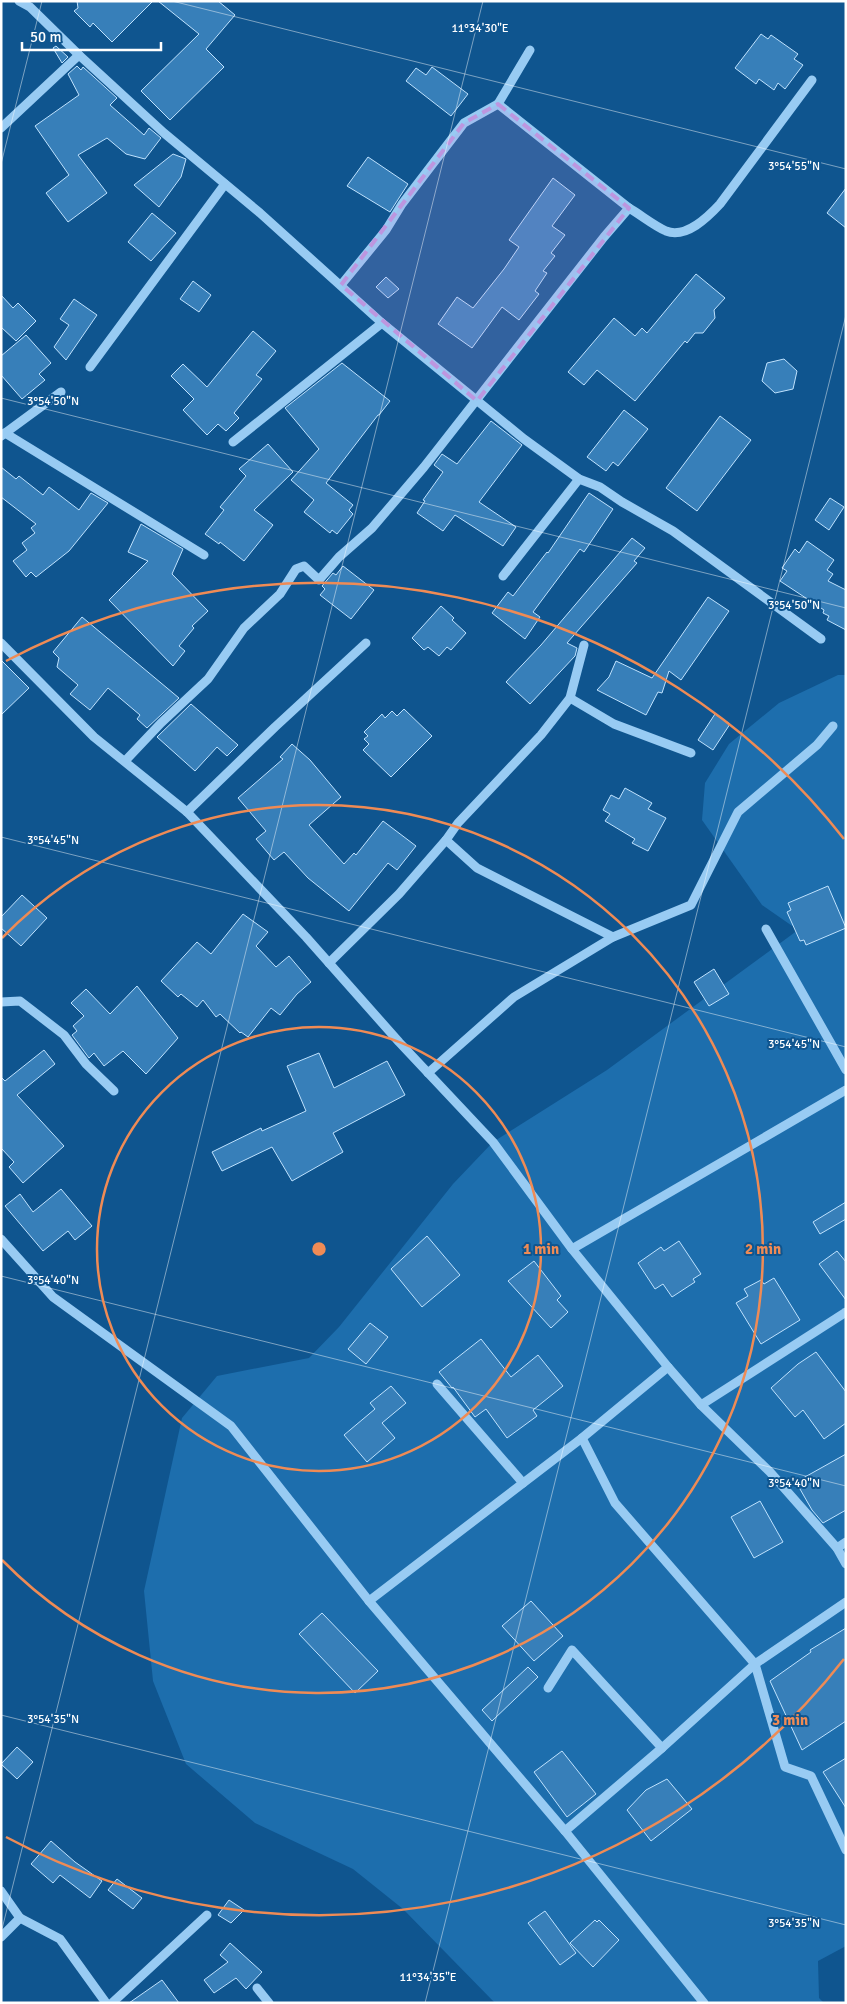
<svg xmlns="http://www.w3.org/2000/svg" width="847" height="2004" font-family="Signika,sans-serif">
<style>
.green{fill:#1d6ead}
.building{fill:#377fb9;stroke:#bfe2fe}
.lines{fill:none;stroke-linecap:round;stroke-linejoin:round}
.minor{stroke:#98cbf3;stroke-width:9}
.marked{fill:#bd96df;fill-opacity:0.2;stroke:#bd96df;stroke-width:4;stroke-dasharray:10 6;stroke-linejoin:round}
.ticks{fill:none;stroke:#fff;stroke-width:1;stroke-opacity:0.45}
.ring{fill:none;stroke:#ef8b55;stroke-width:2.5}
.ticks-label{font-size:12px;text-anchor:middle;fill:#fff;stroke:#0f558f;stroke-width:4;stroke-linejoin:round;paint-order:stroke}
.centre{fill:#ef8b55;stroke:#0f558f;stroke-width:2.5}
.ring-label{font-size:15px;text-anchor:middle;font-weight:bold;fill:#ef8b55;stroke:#0f558f;stroke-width:4;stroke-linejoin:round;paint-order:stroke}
</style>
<rect width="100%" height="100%" fill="#0f558f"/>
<polygon class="green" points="838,675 846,675 846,1946 818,1961 819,1998 824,2003 495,2003 403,1909 353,1869 255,1823 186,1764 153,1681 144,1591 182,1418 217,1376 309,1358 339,1327 453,1184 493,1142 607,1070 798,930 762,905 702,820 705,783 729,744 779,703"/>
<g class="building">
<polygon points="77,1 153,1 112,42 93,23 90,27 74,11 78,8"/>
<polygon points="158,1 218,1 235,15 206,49 224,67 170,120 141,91 199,34"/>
<polygon points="761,34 768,39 771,35 798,54 794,59 803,65 785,89 778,83 774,90 759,79 756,84 735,68"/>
<polygon points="56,46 68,57 62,63 53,48"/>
<polygon points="77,66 81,70 83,67 117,98 110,105 144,135 149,128 161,138 145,159 126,154 107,138 78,155 107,193 68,222 46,193 69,175 35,126 79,95 68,74"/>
<polygon points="432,67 468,94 451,116 406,81 416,68 426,75"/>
<polygon points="173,154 186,159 181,177 159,207 134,185"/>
<polygon points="368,157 408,184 390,212 347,186"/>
<polygon points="553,178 575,195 552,226 565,235 551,253 555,256 543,271 547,273 535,291 539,294 519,320 502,307 472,348 438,324 457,297 473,308 504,269 519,247 509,240"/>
<polygon points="846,188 846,228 827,213"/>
<polygon points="152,213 176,233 151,261 128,242"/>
<polygon points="696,274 725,298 714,310 715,318 703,333 695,333 687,343 685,341 635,401 597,370 584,385 568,372 614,318 635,336 642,328 647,333"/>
<polygon points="386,277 399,289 388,298 376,287"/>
<polygon points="193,281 211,295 199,312 180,299"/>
<polygon points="1,295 13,308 18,303 36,321 16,341 1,327"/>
<polygon points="74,299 97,315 66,360 54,347 69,325 60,319"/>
<polygon points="253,331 276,351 256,375 262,379 234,413 239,418 226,431 218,424 207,435 183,410 194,399 171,376 183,364 207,387"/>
<polygon points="26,335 51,363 39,374 45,380 22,399 1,375 1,356"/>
<polygon points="784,359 797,371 793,389 775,393 762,381 767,363"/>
<polygon points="342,363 390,401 379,415 378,415 326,483 353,505 349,510 353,514 337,534 332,530 330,533 304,512 314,500 291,480 319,449 285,408"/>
<polygon points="624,410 648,429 618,466 613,462 606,471 587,457"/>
<polygon points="720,416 751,440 697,511 666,488"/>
<polygon points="491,421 522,445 479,502 516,527 503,546 455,515 443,531 417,513 425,501 423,500 443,472 434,465 442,454 457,464"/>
<polygon points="268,444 293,472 254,510 273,525 244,561 220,542 219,544 205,534 224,510 220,507 246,476 239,469"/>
<polygon points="1,467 16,479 19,476 43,495 49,487 79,510 91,493 108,503 69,551 36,577 31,572 26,577 13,561 27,550 22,543 35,533 31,528 36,524 1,497"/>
<polygon points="589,493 613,509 584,552 580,549 533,612 540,617 525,639 492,613 508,592 513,596 547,552 548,553"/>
<polygon points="830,498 844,507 829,530 815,520"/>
<polygon points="141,524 183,549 172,574 208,611 192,626 194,628 179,646 185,651 173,666 109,600 148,561 128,552"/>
<polygon points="632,538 645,548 634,561 637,563 567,643 577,648 575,656 530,704 506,682 541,645"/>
<polygon points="807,541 834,560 827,570 833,574 828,581 846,590 846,630 827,620 829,616 823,613 824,610 780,581 787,571 782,568 795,549 799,553"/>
<polygon points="343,566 374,590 351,619 320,595 325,589 322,586 333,573 336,575"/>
<polygon points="708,597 729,611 681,680 669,671 662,693 658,692 646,715 597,690 609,677 616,661 652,678"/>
<polygon points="441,606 454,618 452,620 466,633 451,650 447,647 439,656 428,647 424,650 412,638"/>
<polygon points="82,617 179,698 147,728 137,719 140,715 108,688 90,710 70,694 78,685 57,667 59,658 53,652"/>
<polygon points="1,660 29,688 1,715"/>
<polygon points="191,704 238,745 227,756 217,747 195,771 157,737"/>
<polygon points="404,709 432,736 391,777 363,750 369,744 364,739 368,736 364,732 382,714 385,718 392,711 397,716"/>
<polygon points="715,714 730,724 713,750 698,740"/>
<polygon points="292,744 310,760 341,797 309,825 344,864 354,853 356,855 383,821 416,846 397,870 388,863 349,911 308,878 284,852 274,860 256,839 266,831 238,798 283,759 280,757"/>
<polygon points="625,788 652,803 648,809 666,818 648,851 632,843 635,839 605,821 610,814 603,810 611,795 619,799"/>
<polygon points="828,886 846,928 806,945 804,940 800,941 787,912 791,910 788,903"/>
<polygon points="22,895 47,918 21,946 1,928 1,917"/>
<polygon points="243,914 268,932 256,946 276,967 289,956 311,982 297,994 280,1015 271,1008 248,1037 241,1032 240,1033 220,1014 216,1017 203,1000 197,1007 181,994 178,997 161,981 197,942 211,954"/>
<polygon points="714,969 729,994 709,1006 694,982"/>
<polygon points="137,986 178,1038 146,1074 123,1051 104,1066 94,1053 89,1058 72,1035 77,1031 73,1026 84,1016 71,1003 86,989 110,1014"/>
<polygon points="44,1050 55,1064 17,1095 64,1146 23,1183 9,1167 14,1162 1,1148 1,1077 5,1081"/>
<polygon points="319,1053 334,1088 387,1061 405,1095 333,1133 343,1152 292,1181 272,1147 222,1171 212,1152 261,1128 262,1131 306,1111 287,1066"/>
<polygon points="61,1189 92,1226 75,1240 68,1231 43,1251 5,1206 20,1194 33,1212"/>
<polygon points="846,1202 846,1219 820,1234 813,1222"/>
<polygon points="427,1236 460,1275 422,1307 391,1269"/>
<polygon points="679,1241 701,1274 693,1279 695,1282 672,1297 663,1284 655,1289 638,1263 661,1247 664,1251"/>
<polygon points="837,1251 846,1262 846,1300 819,1264"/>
<polygon points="534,1261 561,1296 557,1300 568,1312 551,1328 508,1281"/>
<polygon points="774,1278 800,1320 761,1344 736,1303 748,1296 744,1289 761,1280 764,1284"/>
<polygon points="370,1323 388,1337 366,1364 348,1349"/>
<polygon points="481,1339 511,1377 538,1355 563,1386 533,1410 537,1416 507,1438 486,1409 475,1417 453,1387 452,1388 439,1372"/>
<polygon points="816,1352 846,1392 846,1423 824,1439 803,1410 795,1417 771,1388 798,1364"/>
<polygon points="391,1386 406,1403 382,1423 395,1438 367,1462 344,1435 375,1409 370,1403"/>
<polygon points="846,1454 846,1510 823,1523 812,1510 796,1482"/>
<polygon points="760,1501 783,1542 754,1558 731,1517"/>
<polygon points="531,1601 563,1636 534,1661 502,1626"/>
<polygon points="322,1613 378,1671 355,1693 299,1634"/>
<polygon points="846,1628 846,1721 802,1750 770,1681 811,1652 810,1650"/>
<polygon points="528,1667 538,1677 492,1721 482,1710"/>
<polygon points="17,1747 33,1762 17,1779 1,1764"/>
<polygon points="562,1751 596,1794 567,1817 534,1772"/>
<polygon points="846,1758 846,1808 823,1772"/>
<polygon points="667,1779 692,1809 651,1841 627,1810 646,1790"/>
<polygon points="51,1841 75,1862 102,1881 90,1898 60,1875 53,1883 31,1864"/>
<polygon points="117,1879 142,1898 133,1909 108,1890"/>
<polygon points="229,1900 244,1910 231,1923 218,1915"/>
<polygon points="545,1911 576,1953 560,1965 528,1923"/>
<polygon points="595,1920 597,1922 599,1920 619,1940 593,1967 570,1943"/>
<polygon points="230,1943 262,1972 246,1989 236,1978 214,1993 204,1980 228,1962 220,1955"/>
<polygon points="162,1980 179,2003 129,2003"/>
</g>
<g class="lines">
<g class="minor">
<polyline points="19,1 30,7 79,55 164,133 260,213 382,323 524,439 579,479 600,487 622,502 673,531 821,639"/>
<polyline points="530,50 498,104 629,208"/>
<polyline points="1,128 79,55"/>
<polyline points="341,285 386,230 402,204 464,123 498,104"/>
<polyline points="90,367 225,184"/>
<polyline points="5,433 204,555"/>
<polyline points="1,436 61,392"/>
<polyline points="233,442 382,323"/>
<polyline points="503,576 579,479"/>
<polyline points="1,643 94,737 187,812 306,937 399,1042 493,1142 572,1249 668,1367 701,1405 770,1472 837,1548 846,1564"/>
<polyline points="570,698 614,724 691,753"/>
<path d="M 125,761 L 161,723 L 208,679 L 244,628 L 280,594 L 296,569 L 304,566 L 319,580 L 339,557 L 372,528 L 424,467 L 604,237 L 629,208 C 641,215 653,225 666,231 C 686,239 708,217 720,204 L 812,80"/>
<polyline points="187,812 275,727 366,643"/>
<polyline points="446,840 477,868 613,937"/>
<polyline points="766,929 846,1070"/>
<polyline points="329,963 399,894 446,840 458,823 541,735 570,698 584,645"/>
<polyline points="1,1002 20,1001 64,1035 86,1064 114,1091"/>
<polyline points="428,1073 514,997 613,937 691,905 738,812 817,745 833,726"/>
<polyline points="1,1239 53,1297 231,1426 369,1601 565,1831 704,2003"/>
<polyline points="572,1249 846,1090"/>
<polyline points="437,1384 523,1483"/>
<polyline points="701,1405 846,1312"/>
<polyline points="582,1438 615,1503 755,1664 785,1767 811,1776 846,1850"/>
<polyline points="837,1548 846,1542"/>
<polyline points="369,1601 582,1438 668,1367"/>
<polyline points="548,1688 572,1650 662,1748"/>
<polyline points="565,1831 662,1748 755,1664 846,1602"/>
<polyline points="1,1891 20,1918 1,1937"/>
<polyline points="20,1918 60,1939 106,2003"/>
<polyline points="257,1988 269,2003"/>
<polyline points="112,2003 207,1915"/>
</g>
</g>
<path class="marked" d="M 498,104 L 629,208 L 477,401 L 341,285 L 464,123 Z"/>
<path class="ticks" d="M 172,1 L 846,169M 1,164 L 42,1M 1,398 L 846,608M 1,837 L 846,1047M 1,1276 L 846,1486M 1,1715 L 846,1925M 1,1933 L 483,1M 425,2003 L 846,315"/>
<g class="ring">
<circle cx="319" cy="1249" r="222"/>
<path d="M2 938A444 444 0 1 1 2 1560"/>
<path d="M844 1659A666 666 0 0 1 6 1837M6 661A666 666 0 0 1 844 839"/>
</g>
<g class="ticks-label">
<text x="480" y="32">11°34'30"E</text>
<text x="794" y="170">3°54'55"N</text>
<text x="53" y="405">3°54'50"N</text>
<text x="794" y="609">3°54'50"N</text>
<text x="53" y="844">3°54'45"N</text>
<text x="794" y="1048">3°54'45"N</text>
<text x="53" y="1284">3°54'40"N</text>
<text x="794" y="1487">3°54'40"N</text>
<text x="53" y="1723">3°54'35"N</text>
<text x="794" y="1927">3°54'35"N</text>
<text x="428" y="1981">11°34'35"E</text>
</g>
<circle cx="319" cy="1249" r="8" class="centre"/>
<g class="ring-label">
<text x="541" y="1254">1 min</text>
<text x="763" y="1254">2 min</text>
<text x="790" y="1725">3 min</text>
</g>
<rect width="847" height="2004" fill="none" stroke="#ffffff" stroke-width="5"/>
<path d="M22 42v8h139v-8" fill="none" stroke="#ffffff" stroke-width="2.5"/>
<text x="30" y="42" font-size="15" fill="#ffffff" stroke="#0f558f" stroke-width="4" paint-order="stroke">50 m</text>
</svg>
